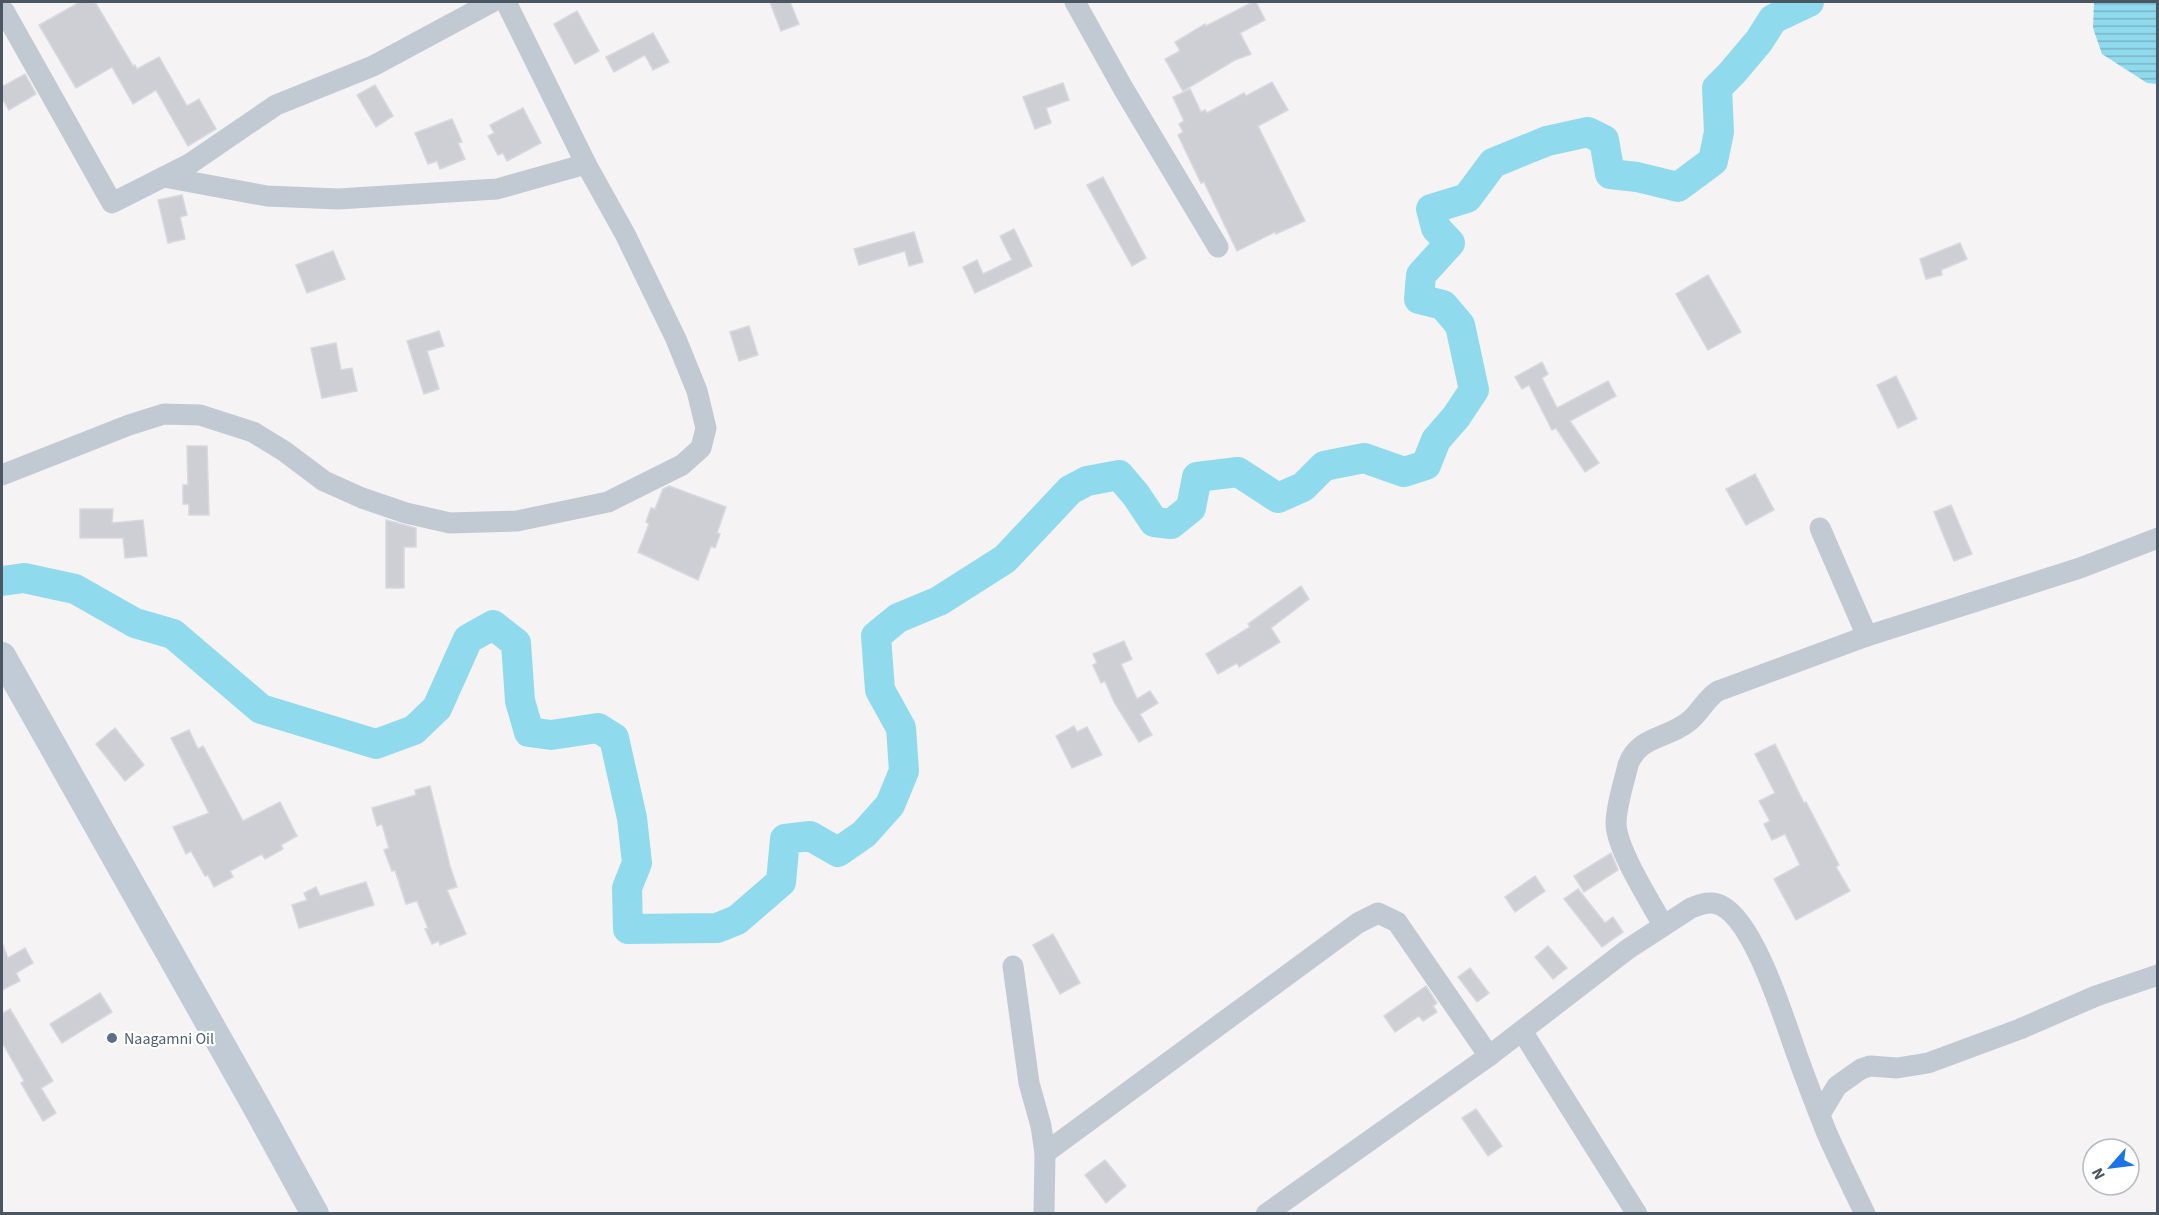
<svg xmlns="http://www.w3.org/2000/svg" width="2159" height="1215" font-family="'Source Sans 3',sans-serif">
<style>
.water{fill:url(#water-rules)}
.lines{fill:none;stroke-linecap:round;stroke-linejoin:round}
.river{stroke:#90daee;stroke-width:30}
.building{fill:#cdcfd5;stroke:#d7d9de;stroke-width:1.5}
.street{stroke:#c1cad2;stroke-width:21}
.secondary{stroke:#c1cbd6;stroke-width:28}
.service-dot{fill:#5c6f8a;stroke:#fff;stroke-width:2}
.labels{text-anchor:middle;stroke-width:4.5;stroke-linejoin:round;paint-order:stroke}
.service-label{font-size:16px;fill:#4e5e75;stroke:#fff;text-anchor:start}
</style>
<defs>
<pattern id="water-rules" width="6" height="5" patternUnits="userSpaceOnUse" patternTransform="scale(1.5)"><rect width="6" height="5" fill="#90daee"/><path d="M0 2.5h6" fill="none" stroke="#78b4c4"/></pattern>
</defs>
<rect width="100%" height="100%" fill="#f5f3f3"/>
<polygon class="water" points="2094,2 2157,2 2157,84 2147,83 2102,54 2093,28"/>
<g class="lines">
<polyline class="river" points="2,581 24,578 75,589 135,623 173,634 261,709 376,744 414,730 437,708 468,639 493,625 516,643 520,701 529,732 551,735 598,728 614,738 632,818 637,863 627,888 628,929 717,928 737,920 781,882 785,839 810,836 838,852 864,834 890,805 904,771 901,728 880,690 876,636 898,618 939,601 1005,559 1070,490 1087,481 1119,475 1136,495 1154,522 1171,524 1191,508 1197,477 1238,472 1278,498 1303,487 1324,466 1364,458 1404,472 1426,465 1436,440 1456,417 1474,390 1460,325 1443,305 1419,299 1421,275 1450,243 1436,228 1431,209 1467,198 1493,163 1547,141 1588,132 1604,140 1610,174 1637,177 1678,187 1713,161 1719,132 1717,88 1732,73 1759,41 1773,19 1809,2"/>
</g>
<g class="building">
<polygon points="80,2 95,2 133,66 135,65 137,69 159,57 187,106 199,99 216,129 188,146 156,90 133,104 112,67 76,88 39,25"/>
<polygon points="770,2 790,2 799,24 781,31"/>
<polygon points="1253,2 1256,2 1265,20 1240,33 1251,54 1235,60 1183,91 1165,59 1180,51 1175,42 1205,24 1206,26"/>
<polygon points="577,11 599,51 575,64 554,24"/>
<polygon points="653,33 669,62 653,70 645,55 614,72 606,57"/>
<polygon points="25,74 36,94 9,110 2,98 2,87"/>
<polygon points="1272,82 1288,110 1258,126 1305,221 1276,234 1275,232 1237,251 1204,182 1201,183 1178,135 1183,132 1179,124 1184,121 1173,97 1190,89 1201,112 1205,110 1207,113 1244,93 1246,96"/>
<polygon points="1063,83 1069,100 1046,108 1051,123 1035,129 1023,97"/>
<polygon points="375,85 393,116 376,127 357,95"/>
<polygon points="523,108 541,143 507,161 503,153 498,155 488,136 494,133 490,125"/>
<polygon points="452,119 462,142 458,143 465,159 440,169 437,161 428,164 415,133"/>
<polygon points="1103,177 1146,258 1132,266 1087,185"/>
<polygon points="182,195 187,215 180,217 185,239 168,243 158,200"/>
<polygon points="1014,229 1032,266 975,293 963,267 977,260 983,274 1012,260 1000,236"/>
<polygon points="914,232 923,262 909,266 905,251 859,265 854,249"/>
<polygon points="1960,243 1967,259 1941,270 1942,275 1926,279 1920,259"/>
<polygon points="333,251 345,279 307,293 296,265"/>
<polygon points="1708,275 1741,332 1708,350 1676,294"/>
<polygon points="749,326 758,355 739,361 730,332"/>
<polygon points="439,331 444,346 427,351 439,389 424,394 407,341"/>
<polygon points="336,343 341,370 352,368 357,391 322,398 311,348"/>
<polygon points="1542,362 1548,374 1542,378 1557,408 1608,381 1616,396 1570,421 1599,463 1585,472 1556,428 1552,430 1529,385 1522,389 1515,377"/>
<polygon points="1896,376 1917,419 1898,428 1877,385"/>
<polygon points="187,446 207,446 209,515 189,515 189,504 183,504 183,485 188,485"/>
<polygon points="1755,474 1774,510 1746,525 1726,489"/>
<polygon points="669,486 726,507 717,533 720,534 715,548 711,546 698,580 638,552 649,524 646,522 651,508 655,509 663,489"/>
<polygon points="1951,505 1972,554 1954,561 1934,512"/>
<polygon points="80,509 113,509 112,523 143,520 147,556 125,558 123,538 80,538"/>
<polygon points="386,520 416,528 416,547 404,547 404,588 386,588"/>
<polygon points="1301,586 1309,599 1271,628 1280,642 1239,667 1237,663 1218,674 1206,654 1250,627 1248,624"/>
<polygon points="1124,641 1132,659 1121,664 1137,699 1150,691 1158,703 1140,714 1152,735 1139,742 1114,702 1105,681 1101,683 1093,665 1097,663 1093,654"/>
<polygon points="1074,726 1077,732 1087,727 1102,755 1072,768 1056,736"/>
<polygon points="115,728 144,765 125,781 96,744"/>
<polygon points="189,730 198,749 203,746 243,821 280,802 297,836 281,845 283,849 265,859 262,854 230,871 233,877 214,887 208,875 205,876 191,851 186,854 173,827 209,813 171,738"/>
<polygon points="1775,744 1804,803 1806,802 1839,865 1836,867 1850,891 1796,920 1774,879 1800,865 1785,834 1772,840 1764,824 1770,821 1759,801 1775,793 1755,754"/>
<polygon points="430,786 450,866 457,887 447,890 466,934 440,945 439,941 432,944 425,929 428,928 417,901 406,904 395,870 392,871 384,850 389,848 382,824 377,826 372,808 416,795 415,790"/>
<polygon points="1611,853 1618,870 1584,892 1574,876"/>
<polygon points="1535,876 1545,891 1515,912 1505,897"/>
<polygon points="366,882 374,905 299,928 292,905 307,900 304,893 316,887 320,896"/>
<polygon points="1578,889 1605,923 1613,917 1623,932 1602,947 1564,899"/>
<polygon points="1053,934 1080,983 1060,994 1033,945"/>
<polygon points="2,943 8,958 25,948 33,963 16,973 20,981 2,990"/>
<polygon points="1548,946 1567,968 1553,979 1535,957"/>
<polygon points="1470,968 1489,993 1477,1002 1458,977"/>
<polygon points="1426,986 1437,1003 1433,1006 1437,1012 1423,1021 1419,1016 1395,1032 1384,1016"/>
<polygon points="100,993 112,1012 62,1043 50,1024"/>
<polygon points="10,1009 53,1081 41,1088 56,1113 43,1121 21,1083 24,1081 2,1042 2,1014"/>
<polygon points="1476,1109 1502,1146 1488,1156 1462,1118"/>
<polygon points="1105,1160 1126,1186 1106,1203 1085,1175"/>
</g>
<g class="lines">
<g class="street">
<polyline points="506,2 586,164"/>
<polyline points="1075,2 1123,88 1218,247"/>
<polyline points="4,11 112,203 191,163 276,105 373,66 492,2"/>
<polyline points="2,475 129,425 164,414 200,415 253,432 284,451 324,481 362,498 406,513 450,523 517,521 608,502 682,465 701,448 706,428 697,391 676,339 625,234 586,164 497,189 338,199 267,196 164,177"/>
<polyline points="1820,528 1867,636"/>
<path d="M 1663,925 C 1650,901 1617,850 1616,824 C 1616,805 1624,783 1628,765 C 1638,736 1667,739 1688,722 C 1700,713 1706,698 1718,691 L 1867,636 L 2080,568 L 2158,538"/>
<polyline points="1013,966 1029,1083 1041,1126 1045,1153 1044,1214"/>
<polyline points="1522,1031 1637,1214"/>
<polyline points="1820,1114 1837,1086 1861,1069 1870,1066 1897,1068 1928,1063 2020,1029 2096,996 2158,975"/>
<polyline points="1045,1153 1358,923 1378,913 1397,922 1489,1056"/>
<path d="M 1266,1214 L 1489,1056 L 1628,949 L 1691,908 C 1701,904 1712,900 1722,906 C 1755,923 1784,1019 1797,1055 C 1806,1080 1816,1106 1826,1131 C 1838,1159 1852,1186 1865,1214"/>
</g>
<polyline class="secondary" points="2,656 256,1106 315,1214"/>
</g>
<circle class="service-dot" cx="112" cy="1038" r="6"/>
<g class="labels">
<g class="service-label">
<text x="124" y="1044">Naagamni Oil</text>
</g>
</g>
<rect width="2159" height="1215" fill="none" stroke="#4a5661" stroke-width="6"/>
<g transform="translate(2111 1167) rotate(242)"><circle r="28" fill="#ffffff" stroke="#b7bbc0" stroke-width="1.5"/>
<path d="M0-4.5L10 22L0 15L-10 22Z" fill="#1a73e8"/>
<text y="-9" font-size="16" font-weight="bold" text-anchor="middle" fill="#4a5661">N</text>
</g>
</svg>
